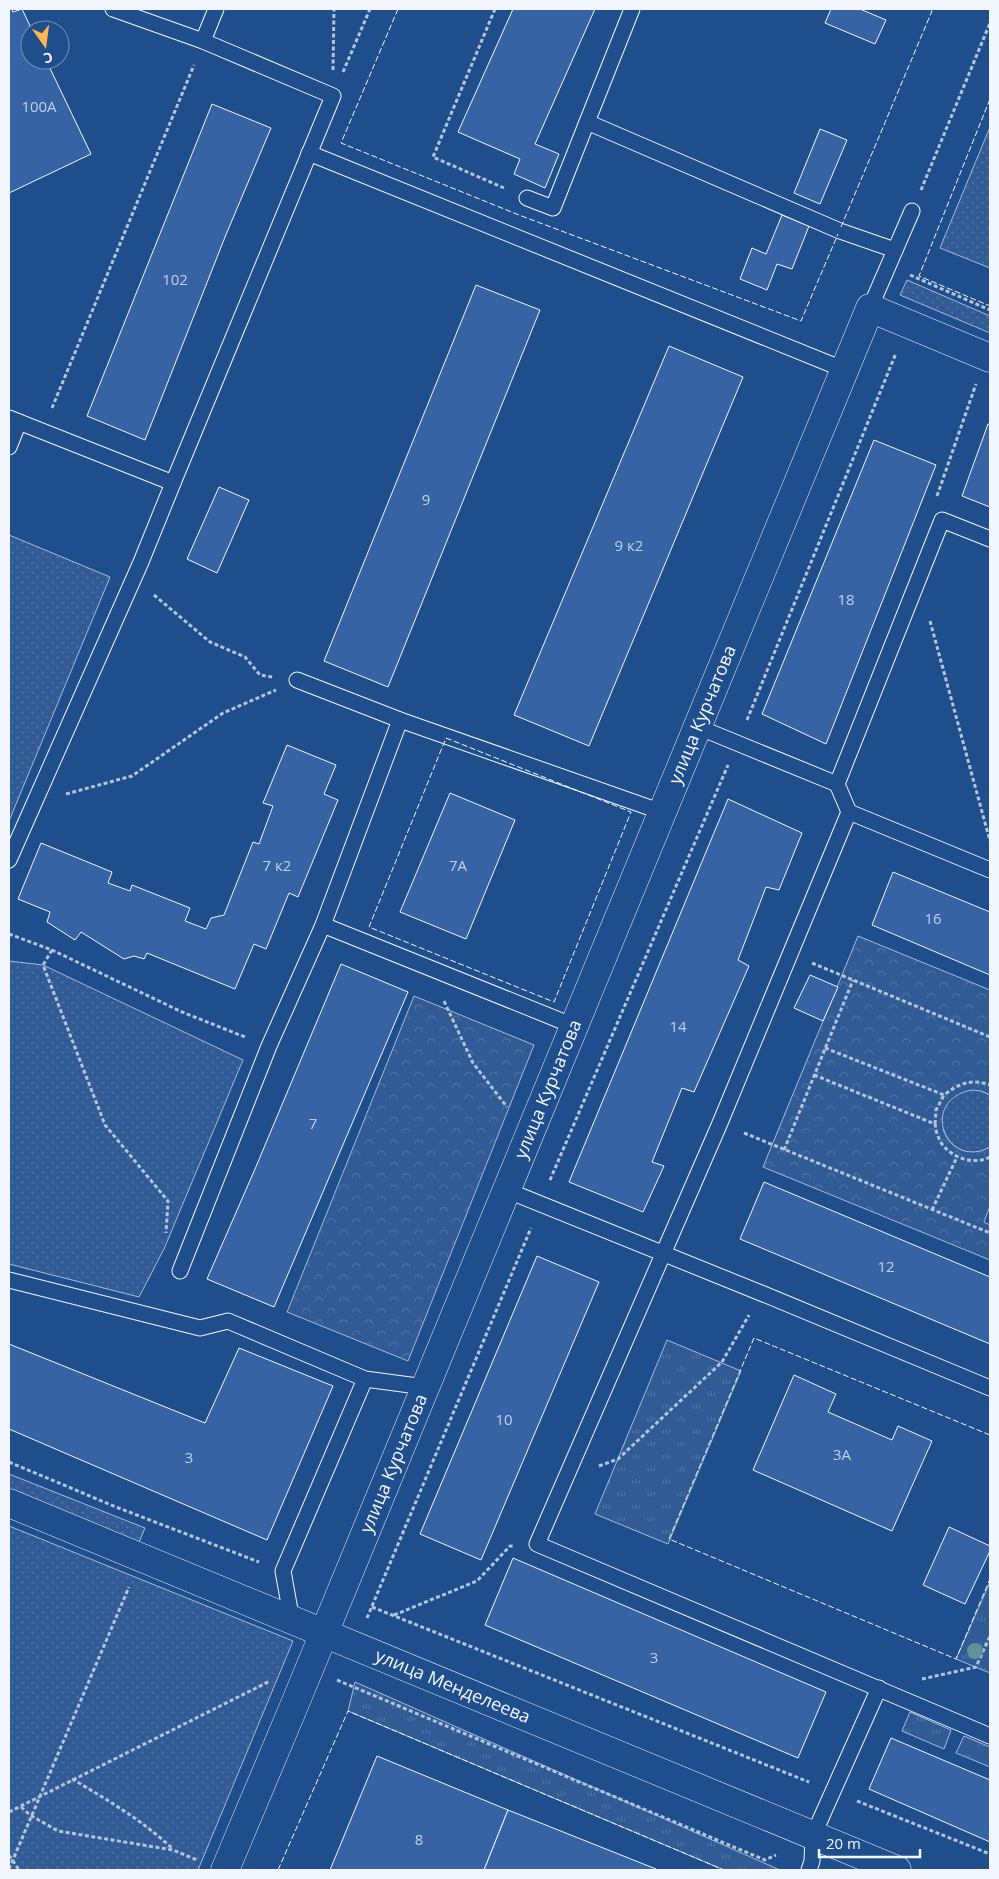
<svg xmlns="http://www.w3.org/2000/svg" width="999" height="1879" font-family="'Open Sans',sans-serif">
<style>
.grass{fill:url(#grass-tufts);stroke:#a8bbd7}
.forest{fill:url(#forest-crowns);stroke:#a8bbd7}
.park{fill:url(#park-dots);stroke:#a8bbd7}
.building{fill:#3563a3;stroke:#f2f6ff}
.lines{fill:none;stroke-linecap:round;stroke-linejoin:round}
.service-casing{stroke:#f2f6ff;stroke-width:17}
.minor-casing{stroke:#f2f6ff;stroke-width:29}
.path{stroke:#b3c4dc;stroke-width:3;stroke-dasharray:4 2.5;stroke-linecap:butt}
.service{stroke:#1f4e8c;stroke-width:15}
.minor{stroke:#1f4e8c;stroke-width:28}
.fence{stroke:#f2f6ff;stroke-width:1;stroke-dasharray:6 2.5;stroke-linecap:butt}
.tree{fill:#61919a}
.labels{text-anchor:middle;stroke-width:4;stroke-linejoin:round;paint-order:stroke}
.number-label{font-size:15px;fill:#c3d1e8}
.street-label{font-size:18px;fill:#f2f6ff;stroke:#1f4e8c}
</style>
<defs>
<pattern id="grass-tufts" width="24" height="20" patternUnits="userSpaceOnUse" patternTransform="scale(1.25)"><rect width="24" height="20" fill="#305b95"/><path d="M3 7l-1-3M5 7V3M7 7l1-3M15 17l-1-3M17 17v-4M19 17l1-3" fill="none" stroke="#4e73a5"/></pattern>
<pattern id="forest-crowns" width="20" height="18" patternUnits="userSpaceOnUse" patternTransform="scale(1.25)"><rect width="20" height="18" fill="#305b95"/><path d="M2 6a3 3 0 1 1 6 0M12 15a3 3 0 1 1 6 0" fill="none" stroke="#4e73a5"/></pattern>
<pattern id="park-dots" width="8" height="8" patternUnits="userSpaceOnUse" patternTransform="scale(1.25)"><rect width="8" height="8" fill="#305b95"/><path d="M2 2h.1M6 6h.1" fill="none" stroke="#4e73a5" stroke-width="1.8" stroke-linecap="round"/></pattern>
</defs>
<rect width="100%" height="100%" fill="#1f4e8c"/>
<g class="grass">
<polygon points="667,1340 741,1371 668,1544 595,1514"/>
<polygon points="990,1582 990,1673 956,1659"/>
<polygon points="355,1682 780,1870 724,1870 348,1711"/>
<polygon points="910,1712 951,1730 944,1749 902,1731"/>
<polygon points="964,1736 990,1747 990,1767 956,1753"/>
</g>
<g class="forest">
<path d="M 858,936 L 990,990 L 990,1095 L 981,1091 L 943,1129 C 951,1152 970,1156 990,1147 L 990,1206 L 984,1222 L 990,1225 L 990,1260 L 763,1167 Z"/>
<polygon points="414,996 534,1045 408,1361 287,1312"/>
</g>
<g class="park">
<polygon points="990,127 990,268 940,248"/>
<polygon points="907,280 990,316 990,333 900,295"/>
<polygon points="9,535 110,577 9,821"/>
<polygon points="9,961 43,965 243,1060 164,1249 139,1297 9,1264"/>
<path d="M 972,1090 L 981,1091 L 990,1095 L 990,1147 C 946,1171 918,1100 972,1090 Z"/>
<polygon points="9,1474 145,1528 139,1542 9,1489"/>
<polygon points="9,1526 293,1641 198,1870 9,1870"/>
</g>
<g class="building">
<polygon points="9,9 12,9 13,12 22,9 32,30 30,30 30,60 46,60 91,154 9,193"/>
<polygon points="513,9 595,9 535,144 559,154 545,188 514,174 520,159 458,132"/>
<polygon points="831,9 860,9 886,20 875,44 825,23"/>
<polygon points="212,104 271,128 225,237 145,440 87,416"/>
<polygon points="820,129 847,140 820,204 794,193"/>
<polygon points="782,215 809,226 792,269 777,264 767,290 740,279 752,248 766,254"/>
<polygon points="476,285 540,310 388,687 324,661"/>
<polygon points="669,346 743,377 589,746 514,715"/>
<polygon points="988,424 990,424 990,507 962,496"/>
<polygon points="874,440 936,465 826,744 762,714"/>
<polygon points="219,487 249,500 217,573 187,559"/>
<polygon points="287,745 336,765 324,794 338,800 298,897 289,893 266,949 254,944 235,989 147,953 144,959 134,956 124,959 81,932 75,940 47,922 50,912 18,899 41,843 112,872 108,883 130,891 132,885 190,908 185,921 206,929 211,918 224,915 253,842 259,844 273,806 263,803"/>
<polygon points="450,793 515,820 466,939 400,912"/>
<polygon points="728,799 802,833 779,890 766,887 738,960 749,966 694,1092 682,1088 652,1162 664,1166 643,1212 569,1182"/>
<polygon points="893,872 990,912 990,975 872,925"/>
<polygon points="341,964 408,992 274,1307 207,1279 255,1169"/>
<polygon points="810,975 838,987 823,1021 794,1008"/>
<polygon points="764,1182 990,1277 990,1344 740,1239"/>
<polygon points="537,1256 599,1282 481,1560 420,1534"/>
<polygon points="9,1344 205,1423 239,1348 333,1386 267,1540 9,1429"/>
<polygon points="794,1375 836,1394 828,1412 892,1440 898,1426 932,1441 892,1531 753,1470"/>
<polygon points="949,1527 990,1546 990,1551 965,1604 923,1585"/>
<polygon points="513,1558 826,1692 798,1758 485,1625"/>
<polygon points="891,1738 990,1780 990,1842 869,1789"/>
<polygon points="377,1756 508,1810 484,1870 330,1870"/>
<polygon points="508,1810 656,1869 656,1870 484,1870"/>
</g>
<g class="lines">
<g class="service-casing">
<g id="service">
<polyline points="113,9 203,41"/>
<polyline points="587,122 632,9"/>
<polyline points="309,153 845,370"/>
<polyline points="527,198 553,208 587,122 840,231 895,250"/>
<polyline points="870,308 912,211"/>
<polyline points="9,418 19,422 9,447"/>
<polyline points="173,483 333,96 203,41 216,9"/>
<polyline points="990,539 942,520 837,784 849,812 990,870"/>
<polyline points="297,680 400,720 662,812"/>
<polyline points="698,727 837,784"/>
<polyline points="849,812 720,1123 537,1544 990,1736"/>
<polyline points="9,860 141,562 173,483 19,422"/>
<polyline points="323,925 400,720"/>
<polyline points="506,1190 761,1293 990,1388"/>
<polyline points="180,1271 269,1046 323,925 574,1026"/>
<polyline points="9,1280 200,1328 228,1321 365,1379 425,1387"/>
<polyline points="292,1621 283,1571 365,1379"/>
<polyline points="809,1870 812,1861 813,1836 879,1688"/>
</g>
</g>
<g class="minor-casing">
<g id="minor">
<path id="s1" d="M 9,1503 L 897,1870"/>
<path id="s2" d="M 225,1870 L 294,1706 L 870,308 L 990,358"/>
</g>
</g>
<g class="path">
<polyline points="495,9 433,157 504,188"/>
<polyline points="333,70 334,9"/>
<polyline points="343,72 370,9"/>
<polyline points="921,190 990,23"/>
<polyline points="910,275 990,310"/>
<polyline points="52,408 194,65"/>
<polyline points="937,496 976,384"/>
<polyline points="154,595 210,642 245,657 260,675 272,677"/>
<polyline points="930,621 990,841"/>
<polyline points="747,720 896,353"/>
<polyline points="66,794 132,776 223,713 276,690"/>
<polyline points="9,934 52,950 182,1012 245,1037"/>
<polyline points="52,950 43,965 105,1125 168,1201 166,1233"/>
<polyline points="812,963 990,1037"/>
<polyline points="444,1001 473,1063 507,1107"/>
<path d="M 825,1048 L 944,1095 C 958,1084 972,1078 990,1085"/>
<path d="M 814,1075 L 935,1124 C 936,1128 936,1132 938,1136 C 944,1155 972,1167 990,1157"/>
<polyline points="935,1124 936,1110 944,1095"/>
<polyline points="744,1133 990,1233"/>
<polyline points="784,1150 853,980"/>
<polyline points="550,1180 728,765"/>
<polyline points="932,1210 957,1157"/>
<polyline points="9,1462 116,1507 259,1562"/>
<polyline points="599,1466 618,1459 722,1362 749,1315"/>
<polyline points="372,1607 809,1782"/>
<polyline points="394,1615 477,1581 510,1546 514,1546"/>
<polyline points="367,1618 531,1228"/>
<polyline points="922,1679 976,1667 990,1636"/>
<polyline points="337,1680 765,1860 776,1855"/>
<path d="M 72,1779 C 108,1800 143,1821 173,1849"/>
<polyline points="857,1801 990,1854"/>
<polyline points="21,1807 30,1815 58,1831 173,1850 197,1860"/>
<polyline points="9,1812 270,1681"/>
<polyline points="9,1855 19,1870"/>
<polyline points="9,1869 129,1587"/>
</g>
<use href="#service" class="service"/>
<use href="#minor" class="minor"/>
<g class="fence">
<polyline points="398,9 341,143 519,215 801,321 838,234"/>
<polyline points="990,99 919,276 990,306"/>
<polyline points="841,227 932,11 926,9"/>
<polygon points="446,738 631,812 554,1002 369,927"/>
<polyline points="990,1435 754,1338 669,1539 956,1659 990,1579"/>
<polyline points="278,1870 348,1711 724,1870"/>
</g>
</g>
<circle class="tree" cx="975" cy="1651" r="8"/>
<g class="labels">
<g class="number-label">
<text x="39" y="112">100А</text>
<text x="175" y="285">102</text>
<text x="426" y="505">9</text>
<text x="629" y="551">9 к2</text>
<text x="846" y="605">18</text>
<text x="277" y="871">7 к2</text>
<text x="458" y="871">7А</text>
<text x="933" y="924">16</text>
<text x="678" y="1032">14</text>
<text x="313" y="1129">7</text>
<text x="886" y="1272">12</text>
<text x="504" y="1425">10</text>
<text x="842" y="1460">3А</text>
<text x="189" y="1463">3</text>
<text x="654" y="1663">3</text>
<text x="419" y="1845">8</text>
</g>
<g class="street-label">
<text dy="6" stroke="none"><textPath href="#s2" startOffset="1250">улица Курчатова</textPath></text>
<text dy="6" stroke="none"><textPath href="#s2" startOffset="845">улица Курчатова</textPath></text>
<text dy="6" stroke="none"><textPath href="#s2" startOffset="440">улица Курчатова</textPath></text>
<text dy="6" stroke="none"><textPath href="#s1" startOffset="480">улица Менделеева</textPath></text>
</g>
</g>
<rect width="999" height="1879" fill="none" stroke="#f2f6ff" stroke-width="20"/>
<g transform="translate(45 45) rotate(166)"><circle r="24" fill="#1f4e8c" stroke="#7391ba"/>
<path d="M0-4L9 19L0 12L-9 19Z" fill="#ffb74d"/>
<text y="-8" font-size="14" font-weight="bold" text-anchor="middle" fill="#f2f6ff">С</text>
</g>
<path d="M819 1849v8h101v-8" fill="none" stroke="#f2f6ff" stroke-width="2.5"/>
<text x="826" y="1849" font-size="15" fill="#f2f6ff" stroke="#1f4e8c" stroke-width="4" paint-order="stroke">20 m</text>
</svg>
